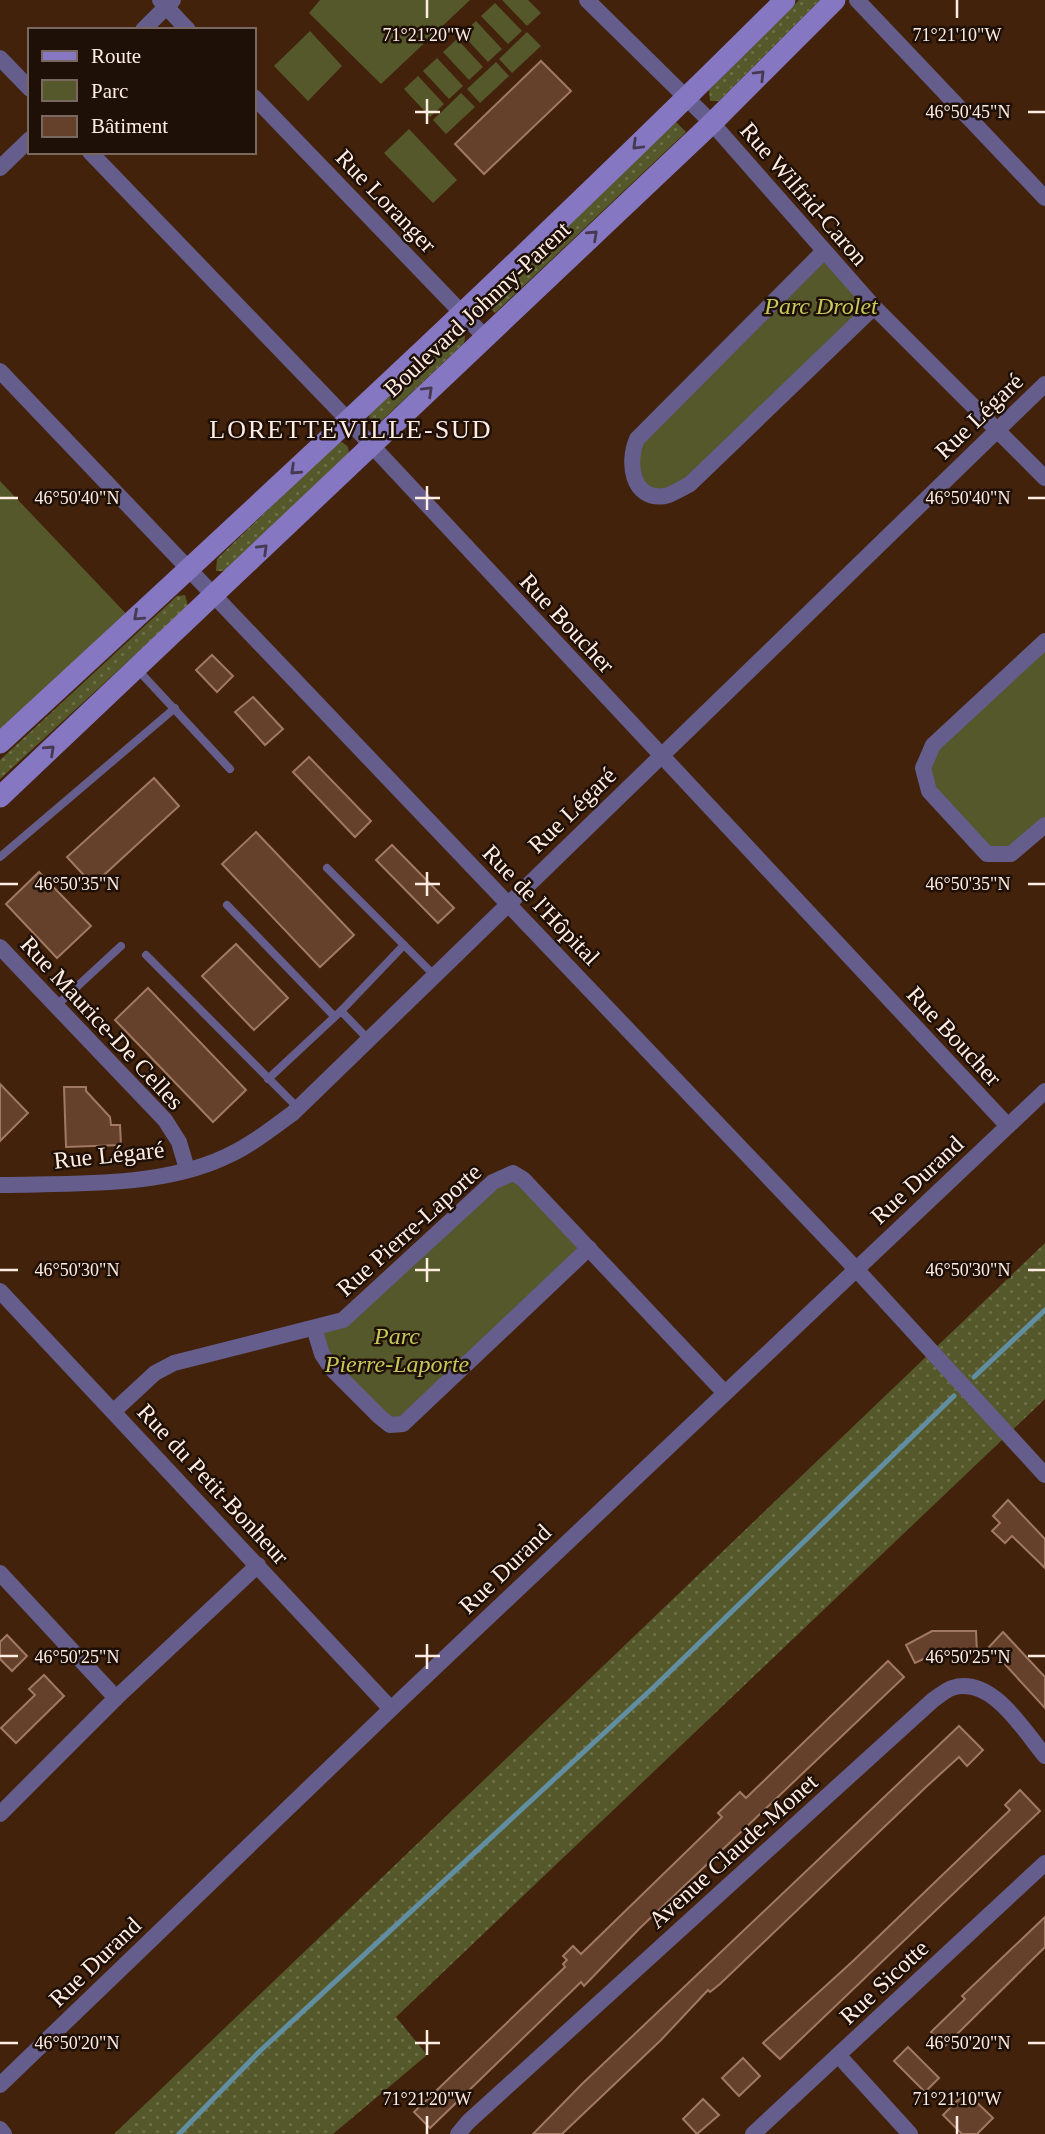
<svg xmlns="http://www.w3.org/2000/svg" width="1045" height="2134" font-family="Georgia,serif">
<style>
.grass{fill:url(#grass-dots)}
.park{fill:#55582a}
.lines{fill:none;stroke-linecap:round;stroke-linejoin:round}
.stream{stroke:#628ea1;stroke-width:5}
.building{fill:#65402b;stroke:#a17962;stroke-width:2}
.lane{stroke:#655d8c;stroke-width:8}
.street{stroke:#655d8c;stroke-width:16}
.secondary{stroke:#8577c2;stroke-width:21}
.oneway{stroke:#483952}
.ticks{fill:none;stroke:#ffece2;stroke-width:2.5}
.labels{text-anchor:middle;stroke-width:5;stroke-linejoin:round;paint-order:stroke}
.street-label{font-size:24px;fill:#ffece2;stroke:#1f1007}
.park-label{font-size:24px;font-style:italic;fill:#c4c959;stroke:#1f1007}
.neighbourhood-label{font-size:26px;letter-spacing:2px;fill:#ffece2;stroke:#1f1007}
.ticks-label{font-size:18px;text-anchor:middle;fill:#ffece2;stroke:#1f1007;stroke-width:5;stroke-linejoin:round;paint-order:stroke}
</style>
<defs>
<pattern id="grass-dots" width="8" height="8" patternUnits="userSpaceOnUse" patternTransform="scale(1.75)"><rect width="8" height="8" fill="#55582a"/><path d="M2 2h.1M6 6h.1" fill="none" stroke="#6e7049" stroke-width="1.8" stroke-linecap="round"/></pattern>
</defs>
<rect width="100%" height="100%" fill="#43220c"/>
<g class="grass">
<polygon points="799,0 820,0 719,101 710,101 709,90"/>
<polygon points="676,122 686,132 495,313 486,302"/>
<polygon points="459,331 465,336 464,343 379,423 370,422 369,412 454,332"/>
<polygon points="342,442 348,447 349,454 224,571 216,571 217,559 337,443"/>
<polygon points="185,595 188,606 0,779 0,760 177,596"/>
<polygon points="1045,1243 1045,1399 396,2017 427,2055 333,2134 114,2134"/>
</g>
<g class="park">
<polygon points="320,0 470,0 381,84 309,13"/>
<polygon points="502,0 528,0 541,13 527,26"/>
<polygon points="495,3 522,31 508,44 481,16"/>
<polygon points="476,21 502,49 488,62 462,34"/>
<polygon points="310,31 342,66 308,101 274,66"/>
<polygon points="527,32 541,46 512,73 499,59"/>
<polygon points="457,39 483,67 469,80 443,52"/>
<polygon points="437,58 463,86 449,99 423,71"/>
<polygon points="496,62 509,76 480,103 467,89"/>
<polygon points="418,76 444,104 430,117 404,89"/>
<polygon points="461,93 475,107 446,134 433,120"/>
<polygon points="409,129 457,180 433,203 384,153"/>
<polygon points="823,252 874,307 690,484 651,495 631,452"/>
<polygon points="0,481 133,621 0,743"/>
<polygon points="1045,641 1045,825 998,856 929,791 926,756"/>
<polygon points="513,1173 589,1248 390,1425 332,1369 314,1328 343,1320"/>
</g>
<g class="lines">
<g class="stream">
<polyline points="974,1377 1045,1310"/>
<polyline points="179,2134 260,2051 655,1686 954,1396"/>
</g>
</g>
<g class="building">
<polygon points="541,61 571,91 484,174 455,144"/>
<polygon points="212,655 233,676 217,692 196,670"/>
<polygon points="253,697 283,729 265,745 235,712"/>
<polygon points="309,757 371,821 355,837 293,772"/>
<polygon points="154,778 179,806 93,885 67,857"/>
<polygon points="256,832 354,935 320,967 222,864"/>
<polygon points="392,845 454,908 438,923 376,860"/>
<polygon points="39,872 91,926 57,958 6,904"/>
<polygon points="236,944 288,998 254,1030 202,976"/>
<polygon points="148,988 246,1090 213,1122 115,1020"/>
<polygon points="0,1084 28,1113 0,1141"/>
<polygon points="64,1087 86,1087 86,1091 110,1117 111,1125 120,1125 121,1145 66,1147"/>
<polygon points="1008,1500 1045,1539 1045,1568 1012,1536 1005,1543 992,1531 1000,1523 993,1516"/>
<polygon points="932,1631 976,1631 977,1654 934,1654 915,1663 906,1645"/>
<polygon points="1003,1632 1045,1677 1045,1708 989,1647"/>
<polygon points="7,1635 27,1656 12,1671 0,1659 0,1642"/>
<polygon points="888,1661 904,1677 640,1928 584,1986 581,1982 430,2128 414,2112 565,1967 563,1964 567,1960 563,1956 573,1946 581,1954 722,1817 718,1813 740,1792 746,1798"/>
<polygon points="44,1675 64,1696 16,1743 1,1728 35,1695 29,1689"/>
<polygon points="959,1726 983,1750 967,1766 959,1757 926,1787 720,1984 710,1992 708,1990 661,2040 562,2134 533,2134 582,2084"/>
<polygon points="1020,1790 1040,1811 780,2059 763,2043 853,1961 1010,1810 1005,1805"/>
<polygon points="1045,1917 1045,1947 945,2046 931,2032 965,1999 962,1996"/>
<polygon points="908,2047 939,2078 925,2092 894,2061"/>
<polygon points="743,2058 760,2076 739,2096 722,2078"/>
<polygon points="966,2092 993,2118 977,2134 962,2134 943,2115"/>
<polygon points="703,2099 719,2115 697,2134 683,2119"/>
</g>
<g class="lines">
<g class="lane">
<polyline points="137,669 230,769"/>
<polyline points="0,857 175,708"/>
<polyline points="327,868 434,975"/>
<polyline points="227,905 334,1016"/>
<polyline points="146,955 298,1108"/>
<polyline points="56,1006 121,946"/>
<polyline points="341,1011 368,1039"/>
<polyline points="268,1079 341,1011 404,945"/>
</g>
<g class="street">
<polyline points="160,0 188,30"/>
<polyline points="587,0 712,123 874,307 1045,478"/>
<polyline points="857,0 1045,198"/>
<polyline points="143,30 173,0"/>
<polyline points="0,58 30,89"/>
<polyline points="254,97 485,337"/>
<polyline points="90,152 348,420 1008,1126"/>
<polyline points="0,168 30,139"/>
<path d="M 823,252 L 637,439 C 627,461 631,501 665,496 C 673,494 682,488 690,484 L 874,307"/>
<polyline points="0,371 856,1269 1045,1475"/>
<polyline points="1045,641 933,745 923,768 929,791 987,854 1011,854 1045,825"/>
<polyline points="0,947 165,1120 179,1142 187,1169"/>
<path d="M 0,1185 C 71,1183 159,1188 225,1157 C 250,1146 271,1129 293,1113 L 1045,384"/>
<polyline points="0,1291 391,1709"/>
<polyline points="314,1328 322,1354 332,1369 380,1417 390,1425 403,1424 589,1248"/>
<polyline points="114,1411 155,1373 174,1363 343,1320 493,1182 513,1173 523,1179 724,1392"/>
<polyline points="0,1573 116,1698"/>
<polyline points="0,1814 116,1698 258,1565"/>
<polyline points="839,2056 910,2134"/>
<polyline points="0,2085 391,1709 1045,1091"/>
<polyline points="0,2129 4,2134"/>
<path d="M 458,2134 L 468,2122 L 933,1700 C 939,1696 946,1690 952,1688 C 992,1675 1024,1731 1045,1756"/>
<polyline points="753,2134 1045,1863"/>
</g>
<g class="secondary">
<path d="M 0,743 C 265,499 530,254 785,0"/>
<polyline points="0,797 712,123 835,0"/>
</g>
</g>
<defs><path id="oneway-chevron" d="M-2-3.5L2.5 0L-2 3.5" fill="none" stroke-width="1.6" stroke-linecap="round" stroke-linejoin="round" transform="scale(1.75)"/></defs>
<g class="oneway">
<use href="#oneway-chevron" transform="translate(760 75) rotate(-45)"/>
<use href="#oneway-chevron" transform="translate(637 145) rotate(136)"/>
<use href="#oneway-chevron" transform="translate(593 235) rotate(-43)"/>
<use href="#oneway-chevron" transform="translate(428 391) rotate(-44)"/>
<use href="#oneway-chevron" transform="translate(295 470) rotate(137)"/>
<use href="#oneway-chevron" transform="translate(263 549) rotate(-44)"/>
<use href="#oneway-chevron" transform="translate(138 616) rotate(138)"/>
<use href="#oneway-chevron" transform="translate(50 750) rotate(-43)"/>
</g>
<path class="ticks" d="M 427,0 L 427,18M 957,0 L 957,18M 427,99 L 427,124M 415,112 L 440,112M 1028,112 L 1045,112M 427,486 L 427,510M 0,498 L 18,498M 415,498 L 440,498M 1028,498 L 1045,498M 427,872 L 427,896M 0,884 L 18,884M 415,884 L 440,884M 1028,884 L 1045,884M 427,1258 L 427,1282M 0,1270 L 18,1270M 415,1270 L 440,1270M 1028,1270 L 1045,1270M 427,1644 L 427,1669M 0,1656 L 18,1656M 415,1656 L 440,1656M 1028,1656 L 1045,1656M 427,2030 L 427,2055M 0,2043 L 18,2043M 415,2043 L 440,2043M 1028,2043 L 1045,2043M 427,2116 L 427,2134M 957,2116 L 957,2134"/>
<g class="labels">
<g class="street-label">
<text transform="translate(804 194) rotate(49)" y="8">Rue Wilfrid-Caron</text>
<text transform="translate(386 201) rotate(46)" y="8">Rue Loranger</text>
<text transform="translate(477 309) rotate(-43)" y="8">Boulevard Johnny-Parent</text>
<text transform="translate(979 416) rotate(-44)" y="8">Rue Légaré</text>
<text transform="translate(567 623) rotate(47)" y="8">Rue Boucher</text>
<text transform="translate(572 810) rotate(-44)" y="8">Rue Légaré</text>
<text transform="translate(541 905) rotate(46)" y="8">Rue de l'Hôpital</text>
<text transform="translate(102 1023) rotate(47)" y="8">Rue Maurice-De Celles</text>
<text transform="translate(954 1036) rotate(47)" y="8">Rue Boucher</text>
<text transform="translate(109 1155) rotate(-6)" y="8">Rue Légaré</text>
<text transform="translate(917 1180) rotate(-43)" y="8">Rue Durand</text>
<text transform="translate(409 1230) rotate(-42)" y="8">Rue Pierre-Laporte</text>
<text transform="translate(213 1484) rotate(47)" y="8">Rue du Petit-Bonheur</text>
<text transform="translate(505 1569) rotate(-44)" y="8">Rue Durand</text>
<text transform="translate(733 1851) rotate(-42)" y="8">Avenue Claude-Monet</text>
<text transform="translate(95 1962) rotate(-44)" y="8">Rue Durand</text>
<text transform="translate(884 1982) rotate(-43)" y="8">Rue Sicotte</text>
</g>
<g class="park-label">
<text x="821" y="314">Parc Drolet</text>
<text x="397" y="1344">Parc<tspan x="397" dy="28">Pierre-Laporte</tspan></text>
</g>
<g class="neighbourhood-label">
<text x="351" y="438">LORETTEVILLE-SUD</text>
</g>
</g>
<g class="ticks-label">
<text x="427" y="41">71°21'20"W</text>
<text x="957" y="41">71°21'10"W</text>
<text x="968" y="118">46°50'45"N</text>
<text x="77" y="504">46°50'40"N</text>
<text x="968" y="504">46°50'40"N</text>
<text x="77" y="890">46°50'35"N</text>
<text x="968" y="890">46°50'35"N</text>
<text x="77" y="1276">46°50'30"N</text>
<text x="968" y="1276">46°50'30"N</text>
<text x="77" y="1663">46°50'25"N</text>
<text x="968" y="1663">46°50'25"N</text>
<text x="77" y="2049">46°50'20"N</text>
<text x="968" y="2049">46°50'20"N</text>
<text x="427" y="2105">71°21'20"W</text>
<text x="957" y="2105">71°21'10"W</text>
</g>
<rect x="28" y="28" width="228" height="126" fill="#1f1007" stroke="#79685f" stroke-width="2"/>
<rect x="42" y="51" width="35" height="10" fill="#8577c2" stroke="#79685f" stroke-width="2"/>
<text x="91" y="63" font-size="21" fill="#ffece2">Route</text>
<rect x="42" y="80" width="35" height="21" fill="#55582a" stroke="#79685f" stroke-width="2"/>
<text x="91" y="98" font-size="21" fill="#ffece2">Parc</text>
<rect x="42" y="116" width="35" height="21" fill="#65402b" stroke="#79685f" stroke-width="2"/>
<text x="91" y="133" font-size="21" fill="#ffece2">Bâtiment</text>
</svg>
